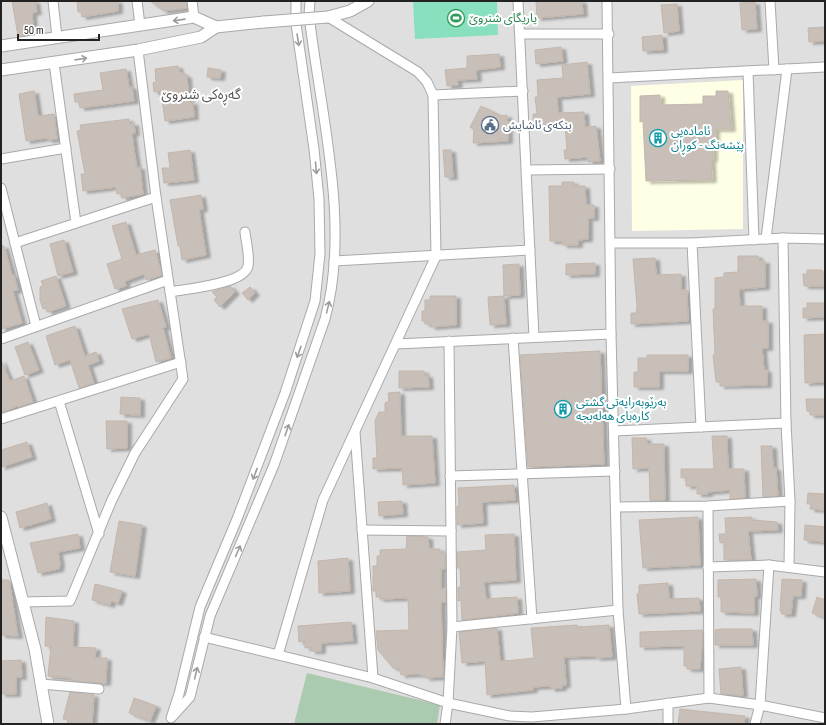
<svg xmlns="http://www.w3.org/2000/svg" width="826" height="725" font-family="'Sofia Sans Condensed','Noto Sans Arabic',sans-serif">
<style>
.residential{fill:#e0dfdf}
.education{fill:#ffffe5}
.cemetery{fill:#aacbaf}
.pitch{fill:#88e0be}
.building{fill:#c7bfb8;stroke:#c4b6ab;filter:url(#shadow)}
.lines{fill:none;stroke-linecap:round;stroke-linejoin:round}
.minor-casing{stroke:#a9a9a9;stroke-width:11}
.tertiary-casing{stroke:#a9a9a9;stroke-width:13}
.minor{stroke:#fff;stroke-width:9}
.tertiary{stroke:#fff;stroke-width:11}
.tertiary-bridge-casing{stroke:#a9a9a9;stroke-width:13;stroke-linecap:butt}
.tertiary-bridge{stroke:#fff;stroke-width:11}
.oneway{stroke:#9c9c9c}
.labels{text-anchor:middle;stroke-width:4;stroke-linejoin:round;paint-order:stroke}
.leisure-label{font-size:12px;fill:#27864d;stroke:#fff;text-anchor:start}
.service-label{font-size:12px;fill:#4e5e75;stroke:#fff;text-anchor:start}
.culture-label{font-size:12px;fill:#0d838f;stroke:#fff;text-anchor:start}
.quarter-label{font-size:14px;fill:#555;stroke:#fff}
</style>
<defs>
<filter id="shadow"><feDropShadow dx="4.5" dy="2.5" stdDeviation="1" flood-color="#0004"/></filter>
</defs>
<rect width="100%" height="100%" fill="#f2efe9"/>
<rect class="residential" x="1" y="1" width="824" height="723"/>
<polygon class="education" points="743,80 743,229 632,231 631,86"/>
<polygon class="cemetery" points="307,673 440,705 437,724 294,724"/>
<polygon class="pitch" points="413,1 497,1 498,35 415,39"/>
<g class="building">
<polygon points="12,1 35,1 37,12 32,13 33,25 29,26 31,33 18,36"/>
<polygon points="77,1 118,1 118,11 82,17 81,12 78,12"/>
<polygon points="150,1 186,1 187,8 164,11"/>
<polygon points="536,1 582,1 583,14 537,18"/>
<polygon points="755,2 757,29 742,30 740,3"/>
<polygon points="677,4 679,31 664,33 661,5"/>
<polygon points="825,27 825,41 809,42 808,28"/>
<polygon points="662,35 663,50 643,51 642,37"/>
<polygon points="561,47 563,61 536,64 535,50"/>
<polygon points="499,54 500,67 476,70 477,79 457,80 458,85 447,86 445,70 467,68 467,56"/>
<polygon points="587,62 590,94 557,97 558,113 584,112 585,127 596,126 600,161 588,162 588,157 565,159 564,150 567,150 565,125 533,126 533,114 537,114 535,97 538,97 537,80 563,78 562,65"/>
<polygon points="178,66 179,71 187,76 189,103 193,102 194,117 165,121 161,91 154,92 153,83 156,82 155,69"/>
<polygon points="208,68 221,70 220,78 207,77"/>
<polygon points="126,69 129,87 132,87 134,101 80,108 79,102 75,102 74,94 103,90 100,73"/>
<polygon points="34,91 38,116 54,114 57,139 49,140 46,138 26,141 19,94"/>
<polygon points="716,91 728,91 731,129 715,129 715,144 713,144 713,159 711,160 712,180 646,181 643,121 640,122 640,96 660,95 660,105 703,104 703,96 716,96"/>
<polygon points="481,106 501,116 507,115 507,121 511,123 508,128 508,141 473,143 474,130 470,127"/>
<polygon points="129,119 129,124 134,123 135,133 132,134 134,150 137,168 140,167 143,194 122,198 121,193 117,194 116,187 83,191 81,174 85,174 77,131 81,130 80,125"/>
<polygon points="190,150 194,180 164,183 162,168 170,168 168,153"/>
<polygon points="443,150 451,150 453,177 445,177"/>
<polygon points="562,182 574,182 574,186 585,186 586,205 594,205 594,218 588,218 588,239 578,240 578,245 563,245 562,241 550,241 549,186 562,186"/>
<polygon points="201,195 203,209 199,210 206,255 182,260 180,246 178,246 170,200"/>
<polygon points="126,222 136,255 155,250 162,275 146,280 144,274 125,281 126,286 115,289 107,264 122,259 112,226"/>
<polygon points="64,240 73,272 58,276 50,244"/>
<polygon points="1,246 4,246 12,275 14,275 18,290 13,291 22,323 1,329"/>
<polygon points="738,256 758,256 759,261 765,261 765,287 739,289 740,306 762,306 762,321 768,321 768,348 762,348 764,370 767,370 767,385 720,386 720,382 716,382 713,355 715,354 713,309 715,309 715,278 724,277 724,273 738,272"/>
<polygon points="655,258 656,275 681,274 681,290 687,290 688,321 631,324 631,313 636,313 637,307 633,259"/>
<polygon points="595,263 595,274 566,275 566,264"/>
<polygon points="519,264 520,295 504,296 503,265"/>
<polygon points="807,270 822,270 822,273 825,273 825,286 804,286 803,274 807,274"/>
<polygon points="56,276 66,306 48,312 46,308 43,309 40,300 40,287 43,285 41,281"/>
<polygon points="230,286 235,292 220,307 214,300 217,297 212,292"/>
<polygon points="250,287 255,293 248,300 242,293"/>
<polygon points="430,296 456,296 456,325 431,327 431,324 425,324 425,321 422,321 422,311 425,311 425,300 430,300"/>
<polygon points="504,296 506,324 490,325 488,297"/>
<polygon points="158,300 166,327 163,328 171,358 156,362 149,334 132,339 122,309"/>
<polygon points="807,303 825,303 825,317 803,318 803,308 807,308"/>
<polygon points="75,326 85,356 96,352 99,361 88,365 94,383 79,388 70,360 55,365 46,336"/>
<polygon points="825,334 825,382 805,383 804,335"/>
<polygon points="28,342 39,370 25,375 15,347"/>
<polygon points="600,351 604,464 528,467 520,355"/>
<polygon points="647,355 688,355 688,371 659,371 659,387 634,387 634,372 638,372 638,358 647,358"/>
<polygon points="1,360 10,381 24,376 33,402 18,407 17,406 1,413"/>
<polygon points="399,371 424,371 425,376 428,375 429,387 399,388"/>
<polygon points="400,392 401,436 432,436 435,483 403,485 402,468 373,469 373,458 377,458 375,421 379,412 385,412 385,403 389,401 388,393"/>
<polygon points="121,397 140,398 140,415 120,414"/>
<polygon points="806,399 825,399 825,415 810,415 810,412 807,411"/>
<polygon points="106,421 127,421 127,448 107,449"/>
<polygon points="712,436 727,436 728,469 744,469 745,498 730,499 730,490 708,492 708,494 697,494 697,486 686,486 686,477 681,478 681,469 714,469"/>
<polygon points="632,438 646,438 647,444 664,444 665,500 650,501 649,468 633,469"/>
<polygon points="27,442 32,457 1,467 1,450"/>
<polygon points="761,446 772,446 773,468 776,468 778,496 763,497"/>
<polygon points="514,485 515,500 482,502 483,523 457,525 457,506 459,506 458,488"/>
<polygon points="808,493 825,494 825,510 810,509 811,504 807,504"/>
<polygon points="402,501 403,514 379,516 378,502"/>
<polygon points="47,503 51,519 20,528 16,512"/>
<polygon points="698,517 700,565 643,568 639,520"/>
<polygon points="752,517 752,520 777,522 778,530 748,531 751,560 724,560 724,542 720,543 719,534 726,534 725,518"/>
<polygon points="119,521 142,525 135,576 110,572"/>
<polygon points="805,525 825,527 825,542 804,540"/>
<polygon points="78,534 80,548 58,552 60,563 59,569 38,573 30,543"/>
<polygon points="514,534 516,580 484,582 486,599 517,597 518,613 462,620 461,600 458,601 458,587 461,587 460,568 457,568 457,552 486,550 485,535"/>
<polygon points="407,536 428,537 429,549 440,549 440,553 445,553 445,569 441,569 441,589 446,588 446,602 441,602 443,677 426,678 426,676 418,674 401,675 400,669 393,668 378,650 376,631 409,630 408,598 380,599 380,597 376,597 376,591 373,591 373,566 377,566 377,556 380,556 380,550 406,549"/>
<polygon points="348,558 350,591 319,593 318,561"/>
<polygon points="756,579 757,596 754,596 754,613 721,612 721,597 718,597 718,580"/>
<polygon points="782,579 802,580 801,596 793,596 791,614 781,614 782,611 780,611"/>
<polygon points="1,580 9,580 18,636 1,635"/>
<polygon points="668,583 669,599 699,598 700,611 639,614 637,594 639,593 639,585"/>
<polygon points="95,584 122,591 118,603 111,601 110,605 92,600"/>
<polygon points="817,597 825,600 825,618 812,613"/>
<polygon points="46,617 74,621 73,647 96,648 95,658 107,658 106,683 72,681 72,678 48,676 51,646 45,646"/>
<polygon points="351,622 353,641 321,643 321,651 311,651 311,647 305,648 305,641 299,642 298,626"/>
<polygon points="577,625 578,627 609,625 612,657 596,658 596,656 564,657 566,685 562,685 562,688 551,689 550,686 533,687 533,690 487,695 485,661 462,663 459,632 497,628 500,661 515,660 534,658 531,628"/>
<polygon points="720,629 752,629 753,645 715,645 715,630"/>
<polygon points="703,630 700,669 687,669 687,666 684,666 684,646 640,647 640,632"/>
<polygon points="21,660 22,677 16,677 16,694 1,694 1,661"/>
<polygon points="741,667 743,695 721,694 719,669"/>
<polygon points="70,692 94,695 92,724 67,724 68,720 63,719"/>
<polygon points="134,698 156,706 150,721 129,713"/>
<polygon points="680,709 745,716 744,724 678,724"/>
</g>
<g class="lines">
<g class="minor-casing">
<g id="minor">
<polyline points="53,1 57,37"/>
<polyline points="137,1 140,25"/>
<polyline points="192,1 194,17"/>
<polyline points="518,1 534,337"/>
<polyline points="607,1 611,334 618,610 626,709"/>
<polyline points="770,1 774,70"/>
<polyline points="521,34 609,34"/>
<polyline points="54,63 76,223"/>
<polyline points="748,71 754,240"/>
<polyline points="609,78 825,67"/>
<polyline points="433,95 523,91"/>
<polyline points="1,159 66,148"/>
<polyline points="527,170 610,169"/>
<polyline points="1,188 36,326"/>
<polyline points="783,238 786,423 790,501 789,566"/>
<polyline points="766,239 787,69"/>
<polyline points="15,243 156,197"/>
<polyline points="611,243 692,243 783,238 825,239"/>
<polyline points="692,243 701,427"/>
<polyline points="334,261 530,250"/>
<path d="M 170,292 C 186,289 245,284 248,266 C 250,256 246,242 245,232"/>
<polyline points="513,338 532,619"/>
<polyline points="1,339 168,280"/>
<polyline points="396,344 611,334"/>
<polyline points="59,401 99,534"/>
<polyline points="1,419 181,362"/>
<polyline points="614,431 786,423"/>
<polyline points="355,432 373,678"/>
<polyline points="450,476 615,471"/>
<polyline points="708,506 709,698"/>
<polyline points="616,507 708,506 790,501"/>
<polyline points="362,530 451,531"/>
<polyline points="708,567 769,565 825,572"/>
<polyline points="23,602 70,601 111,502 135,453 183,379 156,197 138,50"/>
<polyline points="452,627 618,610"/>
<polyline points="204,637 373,678 448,703 510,716 532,717 626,709 709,698 760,705 825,718"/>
<polyline points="278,655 323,500 436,256 433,95 427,82 418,72 328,17"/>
<polyline points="41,684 99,689"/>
<polyline points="172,715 179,694 200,607 237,519 285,393 315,301 320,254 319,199 314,149 296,24 296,1"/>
<path d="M 171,718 L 190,697 L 210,616 L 274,465 L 325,319 C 351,224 320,111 309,15 L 310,1"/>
<polyline points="445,724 448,703 452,627 449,341"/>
<polyline points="668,724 668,703"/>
<polyline points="755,724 760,705 769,565"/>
</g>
</g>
<g class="tertiary-casing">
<g id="tertiary">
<polyline points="328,17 350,11 368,1"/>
<polyline points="1,46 194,17 216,27 264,22"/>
<polyline points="1,70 138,50 201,37 216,27"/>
<polyline points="1,517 35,649 48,724"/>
</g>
</g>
<use href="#minor" class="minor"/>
<use href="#tertiary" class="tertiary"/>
<g class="tertiary-bridge-casing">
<polyline id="tertiary-bridge" points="264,22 328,17"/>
</g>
<use href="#tertiary-bridge" class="tertiary-bridge"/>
</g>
<defs><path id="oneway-shaft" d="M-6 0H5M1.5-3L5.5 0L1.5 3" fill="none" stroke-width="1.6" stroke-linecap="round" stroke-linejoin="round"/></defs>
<g class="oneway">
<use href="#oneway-shaft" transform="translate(179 20) rotate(172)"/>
<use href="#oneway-shaft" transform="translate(298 40) rotate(81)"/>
<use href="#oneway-shaft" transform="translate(81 59) rotate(-8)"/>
<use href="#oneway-shaft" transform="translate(316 168) rotate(85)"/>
<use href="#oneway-shaft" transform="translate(328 307) rotate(-76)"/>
<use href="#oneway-shaft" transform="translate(299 352) rotate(109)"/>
<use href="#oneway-shaft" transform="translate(287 430) rotate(-71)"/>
<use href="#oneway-shaft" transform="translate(255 474) rotate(111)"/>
<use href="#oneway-shaft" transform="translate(238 551) rotate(-66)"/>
<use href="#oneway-shaft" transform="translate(196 673) rotate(-77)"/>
</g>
<defs>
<g id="stadium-ring" transform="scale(0.9)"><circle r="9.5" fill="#fff" stroke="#2e9e5b" stroke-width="1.5"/><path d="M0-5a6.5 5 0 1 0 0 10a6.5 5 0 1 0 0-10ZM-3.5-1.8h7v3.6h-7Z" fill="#2e9e5b"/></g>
<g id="civic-ring" transform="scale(0.9)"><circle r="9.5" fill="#fff" stroke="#5c6f8a" stroke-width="1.5"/><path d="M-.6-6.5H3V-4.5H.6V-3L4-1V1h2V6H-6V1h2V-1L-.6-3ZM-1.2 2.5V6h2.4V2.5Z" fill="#5c6f8a"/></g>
<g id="building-ring" transform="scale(0.9)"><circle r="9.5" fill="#fff" stroke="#0f9aa8" stroke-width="1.5"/><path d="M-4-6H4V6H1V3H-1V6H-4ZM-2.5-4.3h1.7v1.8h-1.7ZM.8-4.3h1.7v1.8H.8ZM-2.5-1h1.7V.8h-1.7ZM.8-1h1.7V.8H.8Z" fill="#0f9aa8"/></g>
</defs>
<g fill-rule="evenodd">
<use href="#stadium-ring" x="456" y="18"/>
<use href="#civic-ring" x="490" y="125"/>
<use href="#building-ring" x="658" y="138"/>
<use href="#building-ring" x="563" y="409"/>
</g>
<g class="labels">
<g class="leisure-label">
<text x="469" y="22">یاریگای شنروێ</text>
</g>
<g class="service-label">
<text x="503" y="129">بنکەی ئاشایش</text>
</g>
<g class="culture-label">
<text x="671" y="135">ئامادەیی<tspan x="671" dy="14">پێشەنگ - کوڕان</tspan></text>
<text x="576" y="406">بەرێوبەرایەتی گشتی<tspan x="576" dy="14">کارەبای هەلەبجە</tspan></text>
</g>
<g class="quarter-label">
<text x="201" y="99">گەڕەکی شنروێ</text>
</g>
</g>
<rect width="826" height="725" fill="none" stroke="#222222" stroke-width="4"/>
<path d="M18 34v6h81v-6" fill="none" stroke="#222222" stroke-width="2"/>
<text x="24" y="34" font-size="12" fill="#222222" stroke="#ffffff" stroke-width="3" paint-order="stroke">50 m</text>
</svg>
